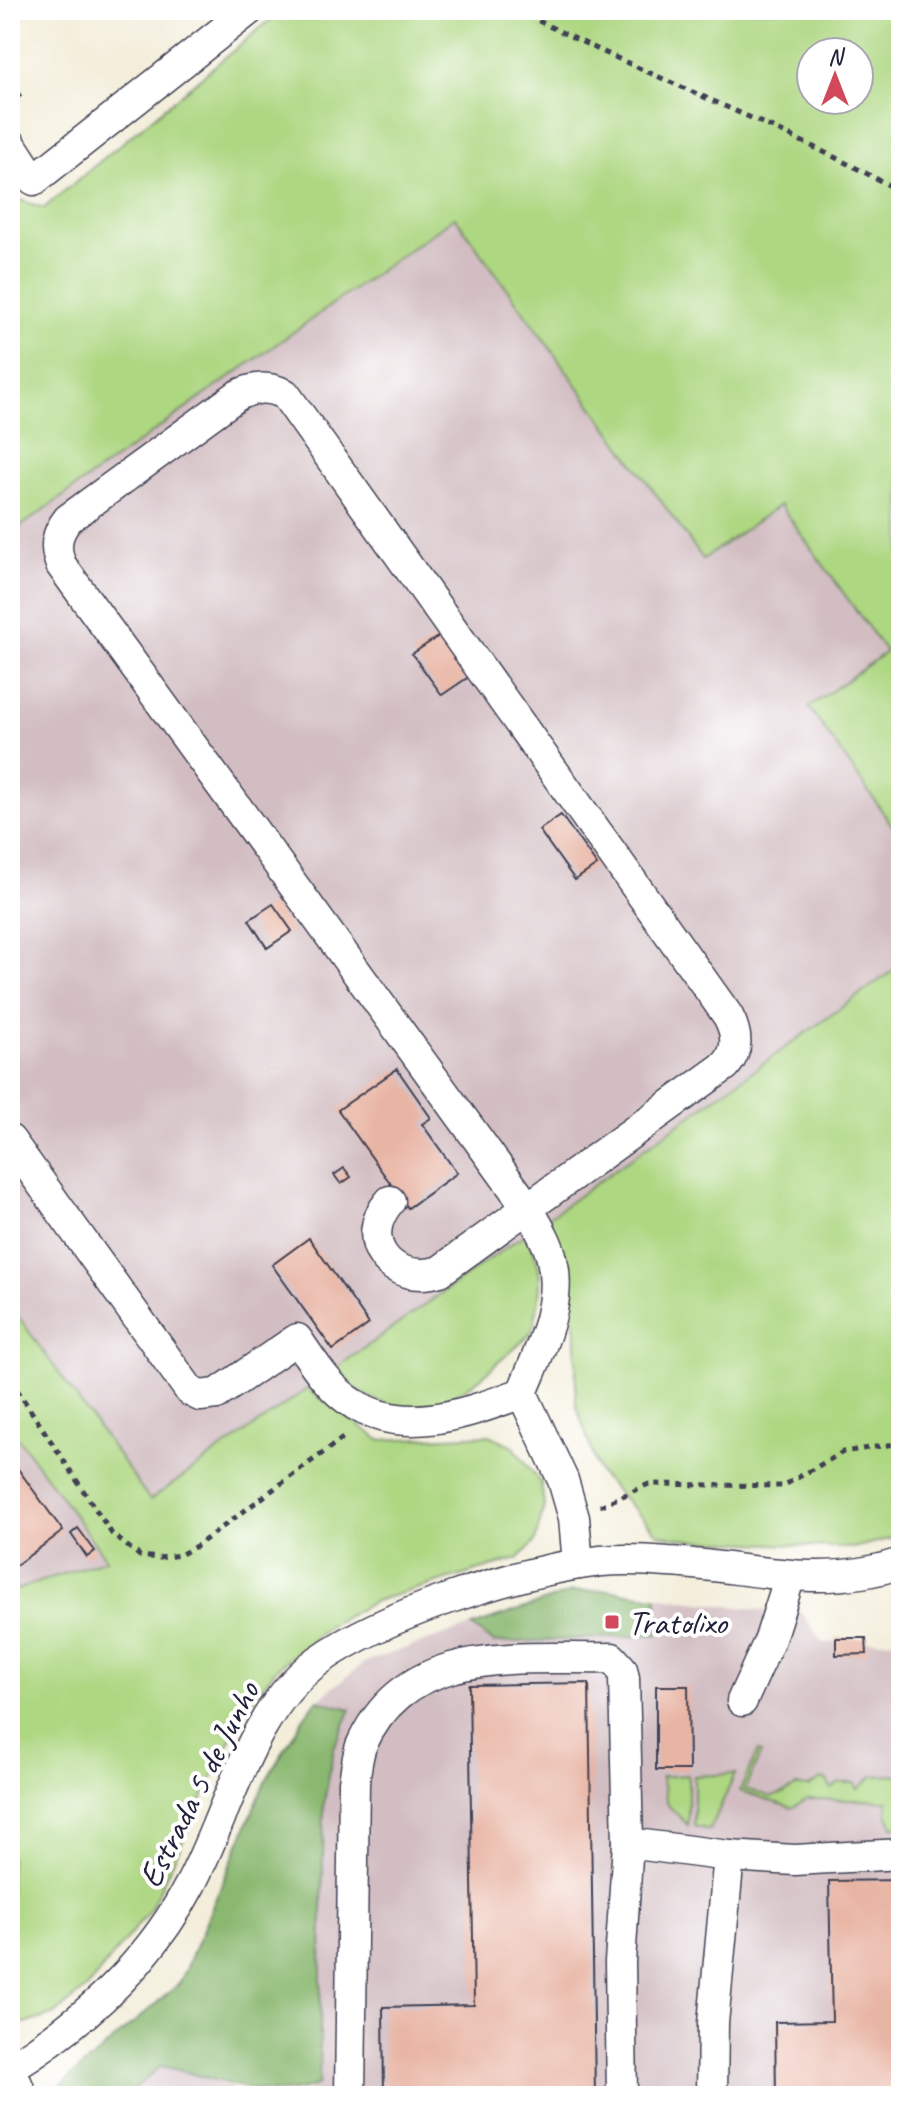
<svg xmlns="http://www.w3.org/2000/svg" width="911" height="2106" font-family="Caveat,sans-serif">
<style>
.industrial{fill:#d2bec2}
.green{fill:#aed782;stroke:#687c5e;stroke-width:2;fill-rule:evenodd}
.forest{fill:#8ab870;stroke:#566d56;stroke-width:2}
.building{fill:#e8b4a3}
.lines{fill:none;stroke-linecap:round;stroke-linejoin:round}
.minor-casing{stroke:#414053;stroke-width:33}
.path{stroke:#414053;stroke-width:5;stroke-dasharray:6 6;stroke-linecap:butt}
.minor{stroke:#fff;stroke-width:30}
.poi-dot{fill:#d1495b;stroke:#fff;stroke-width:3}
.labels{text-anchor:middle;stroke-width:8;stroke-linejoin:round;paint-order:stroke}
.poi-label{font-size:34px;fill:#22223b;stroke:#fff;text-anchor:start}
.street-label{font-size:34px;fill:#22223b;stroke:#fff}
</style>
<rect width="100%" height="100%" fill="#fff"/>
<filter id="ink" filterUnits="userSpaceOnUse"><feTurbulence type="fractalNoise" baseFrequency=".0125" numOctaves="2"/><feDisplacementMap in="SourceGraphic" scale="16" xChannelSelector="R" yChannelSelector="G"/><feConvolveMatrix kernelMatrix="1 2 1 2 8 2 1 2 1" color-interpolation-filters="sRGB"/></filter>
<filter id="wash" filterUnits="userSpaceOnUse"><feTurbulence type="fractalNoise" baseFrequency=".006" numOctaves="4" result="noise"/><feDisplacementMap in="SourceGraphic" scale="32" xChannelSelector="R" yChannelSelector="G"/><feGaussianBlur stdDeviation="1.8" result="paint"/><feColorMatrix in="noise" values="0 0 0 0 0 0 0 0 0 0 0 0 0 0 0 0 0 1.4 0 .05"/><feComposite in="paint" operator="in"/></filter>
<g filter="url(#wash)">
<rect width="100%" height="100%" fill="#f3edd9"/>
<g class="industrial">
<polygon points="455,216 674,518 795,432 901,581 901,691 833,741 901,838 901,965 150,1500 10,1305 10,534"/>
<polygon points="10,1427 106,1560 10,1592"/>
<polygon points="608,1590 761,1610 801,1612 823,1643 901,1640 901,2096 283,2096 305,2094 319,2083 324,1802 334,1748 351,1709 317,1700 365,1662 572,1592"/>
<polygon points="161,2066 188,2071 250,2096 127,2096"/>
</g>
<g class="green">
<path d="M 282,10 L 901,10 L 901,838 L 809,707 L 886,652 L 780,505 L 703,559 L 455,217 L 10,534 L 10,192 L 14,198 L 44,208 ZM 811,52 L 859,52 L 859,100 L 811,100 Z"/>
<polygon points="901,965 901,1536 853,1548 691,1540 658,1534 599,1473 576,1404 576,1329 549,1217"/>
<path d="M 525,1234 C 541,1260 543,1280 537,1310 C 535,1316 535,1324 533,1328 C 526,1341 508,1354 497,1363 C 459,1401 408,1423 358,1391 C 350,1385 343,1375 336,1368 Z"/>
<polygon points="10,1305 150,1500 307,1389 380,1440 490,1435 513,1446 541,1483 544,1506 535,1542 518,1559 375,1601 332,1624 275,1670 242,1716 150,1910 88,1987 55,2014 28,2023 10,2023 10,1592 106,1559 10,1427"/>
<polygon points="758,1751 761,1753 745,1789 771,1797 782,1794 796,1786 808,1787 821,1779 827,1780 831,1789 839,1783 854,1783 858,1789 873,1776 901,1775 901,1826 893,1826 887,1814 888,1801 808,1799 792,1808 740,1791"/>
<polygon points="735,1774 710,1830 694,1826 694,1776"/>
<polygon points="688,1775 688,1825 667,1804 661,1777"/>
</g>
<g class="forest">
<polygon points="608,1590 657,1597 657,1635 494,1643 472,1626 572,1592"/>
<path d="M 317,1700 L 351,1709 L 334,1748 L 324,1802 L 319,2084 C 269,2106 213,2076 161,2066 L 126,2096 L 52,2096 L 52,2093 L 180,1983 L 265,1782 L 302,1720 Z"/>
</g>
<g id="blocks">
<g class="building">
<polygon points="10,79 21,96 10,103"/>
<polygon points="442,634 470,676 442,695 412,654"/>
<polygon points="561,815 597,865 575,880 539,830"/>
<polygon points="273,904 292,931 267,948 249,920"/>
<polygon points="397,1069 431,1118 422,1124 457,1173 408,1208 338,1110"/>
<polygon points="344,1168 351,1177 341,1184 334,1175"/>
<polygon points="309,1238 369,1324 333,1350 272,1265"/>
<polygon points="10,1458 63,1531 16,1565 10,1557"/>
<polygon points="78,1528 95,1551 87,1557 71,1534"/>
<polygon points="836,1638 866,1638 867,1654 836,1655"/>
<polygon points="589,1683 595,2096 384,2096 383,2007 474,2005 469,1685"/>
<polygon points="656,1686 688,1686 689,1770 656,1770"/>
<polygon points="901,1880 901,2096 776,2096 775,2022 832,2021 829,1881"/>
</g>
</g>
</g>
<g filter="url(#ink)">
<use href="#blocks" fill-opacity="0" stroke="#414053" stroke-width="2"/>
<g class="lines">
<g class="minor-casing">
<g id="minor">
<polyline points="10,143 34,180 249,10"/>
<path d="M 10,1140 L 190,1391 L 200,1396 L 217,1394 L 297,1339 C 313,1362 329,1389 354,1404 C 406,1437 470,1412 522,1393"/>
<path d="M 390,1201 C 355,1241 392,1286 440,1271 L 726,1065 C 739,1050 737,1033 728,1016 L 285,394 C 268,386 255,387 238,395 L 68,519 C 56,534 54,547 61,565 L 527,1207 C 536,1223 548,1241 552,1259 C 563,1306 539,1351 522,1393 L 563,1480 L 574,1518 L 578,1564"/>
<polyline points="742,1701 770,1639 790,1576"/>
<polyline points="628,1843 729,1856 713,2023 712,2096"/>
<polyline points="729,1856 795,1860 901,1854"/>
<polyline points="10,2067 22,2096"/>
<path d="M 10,2068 C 84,2022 149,1963 190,1885 C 228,1814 249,1711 318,1661 C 383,1614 521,1570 601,1561 C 623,1559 646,1560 668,1562 C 749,1566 820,1591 901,1563"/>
<path d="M 350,2096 L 354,1782 C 356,1771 357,1757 361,1746 C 407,1642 519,1660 612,1658 L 622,1669 L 624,1678 L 628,1843 L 620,1962 L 622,2096"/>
</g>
</g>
<g class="path">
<path d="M 517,10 C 643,75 777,123 901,192"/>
<polyline points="10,1379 112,1534 140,1556 159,1558 180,1555 198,1545 347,1435"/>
<polyline points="600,1506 649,1484 783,1486 843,1452 901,1443"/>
</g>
<use href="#minor" class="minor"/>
</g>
</g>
<rect class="poi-dot" x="604" y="1614" width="16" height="16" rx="4"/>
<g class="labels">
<g class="poi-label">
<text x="628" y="1634">Tratolixo</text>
</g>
<g class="street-label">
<text transform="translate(198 1784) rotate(-63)" y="12">Estrada 5 de Junho</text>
</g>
</g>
<rect width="911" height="2106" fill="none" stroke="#fff" stroke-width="40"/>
<g transform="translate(835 76)"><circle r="38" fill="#ffffff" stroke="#a7a7b1" stroke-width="2"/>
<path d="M0-6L14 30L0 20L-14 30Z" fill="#d1495b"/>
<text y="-12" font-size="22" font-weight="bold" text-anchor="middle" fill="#22223b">N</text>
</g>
</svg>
